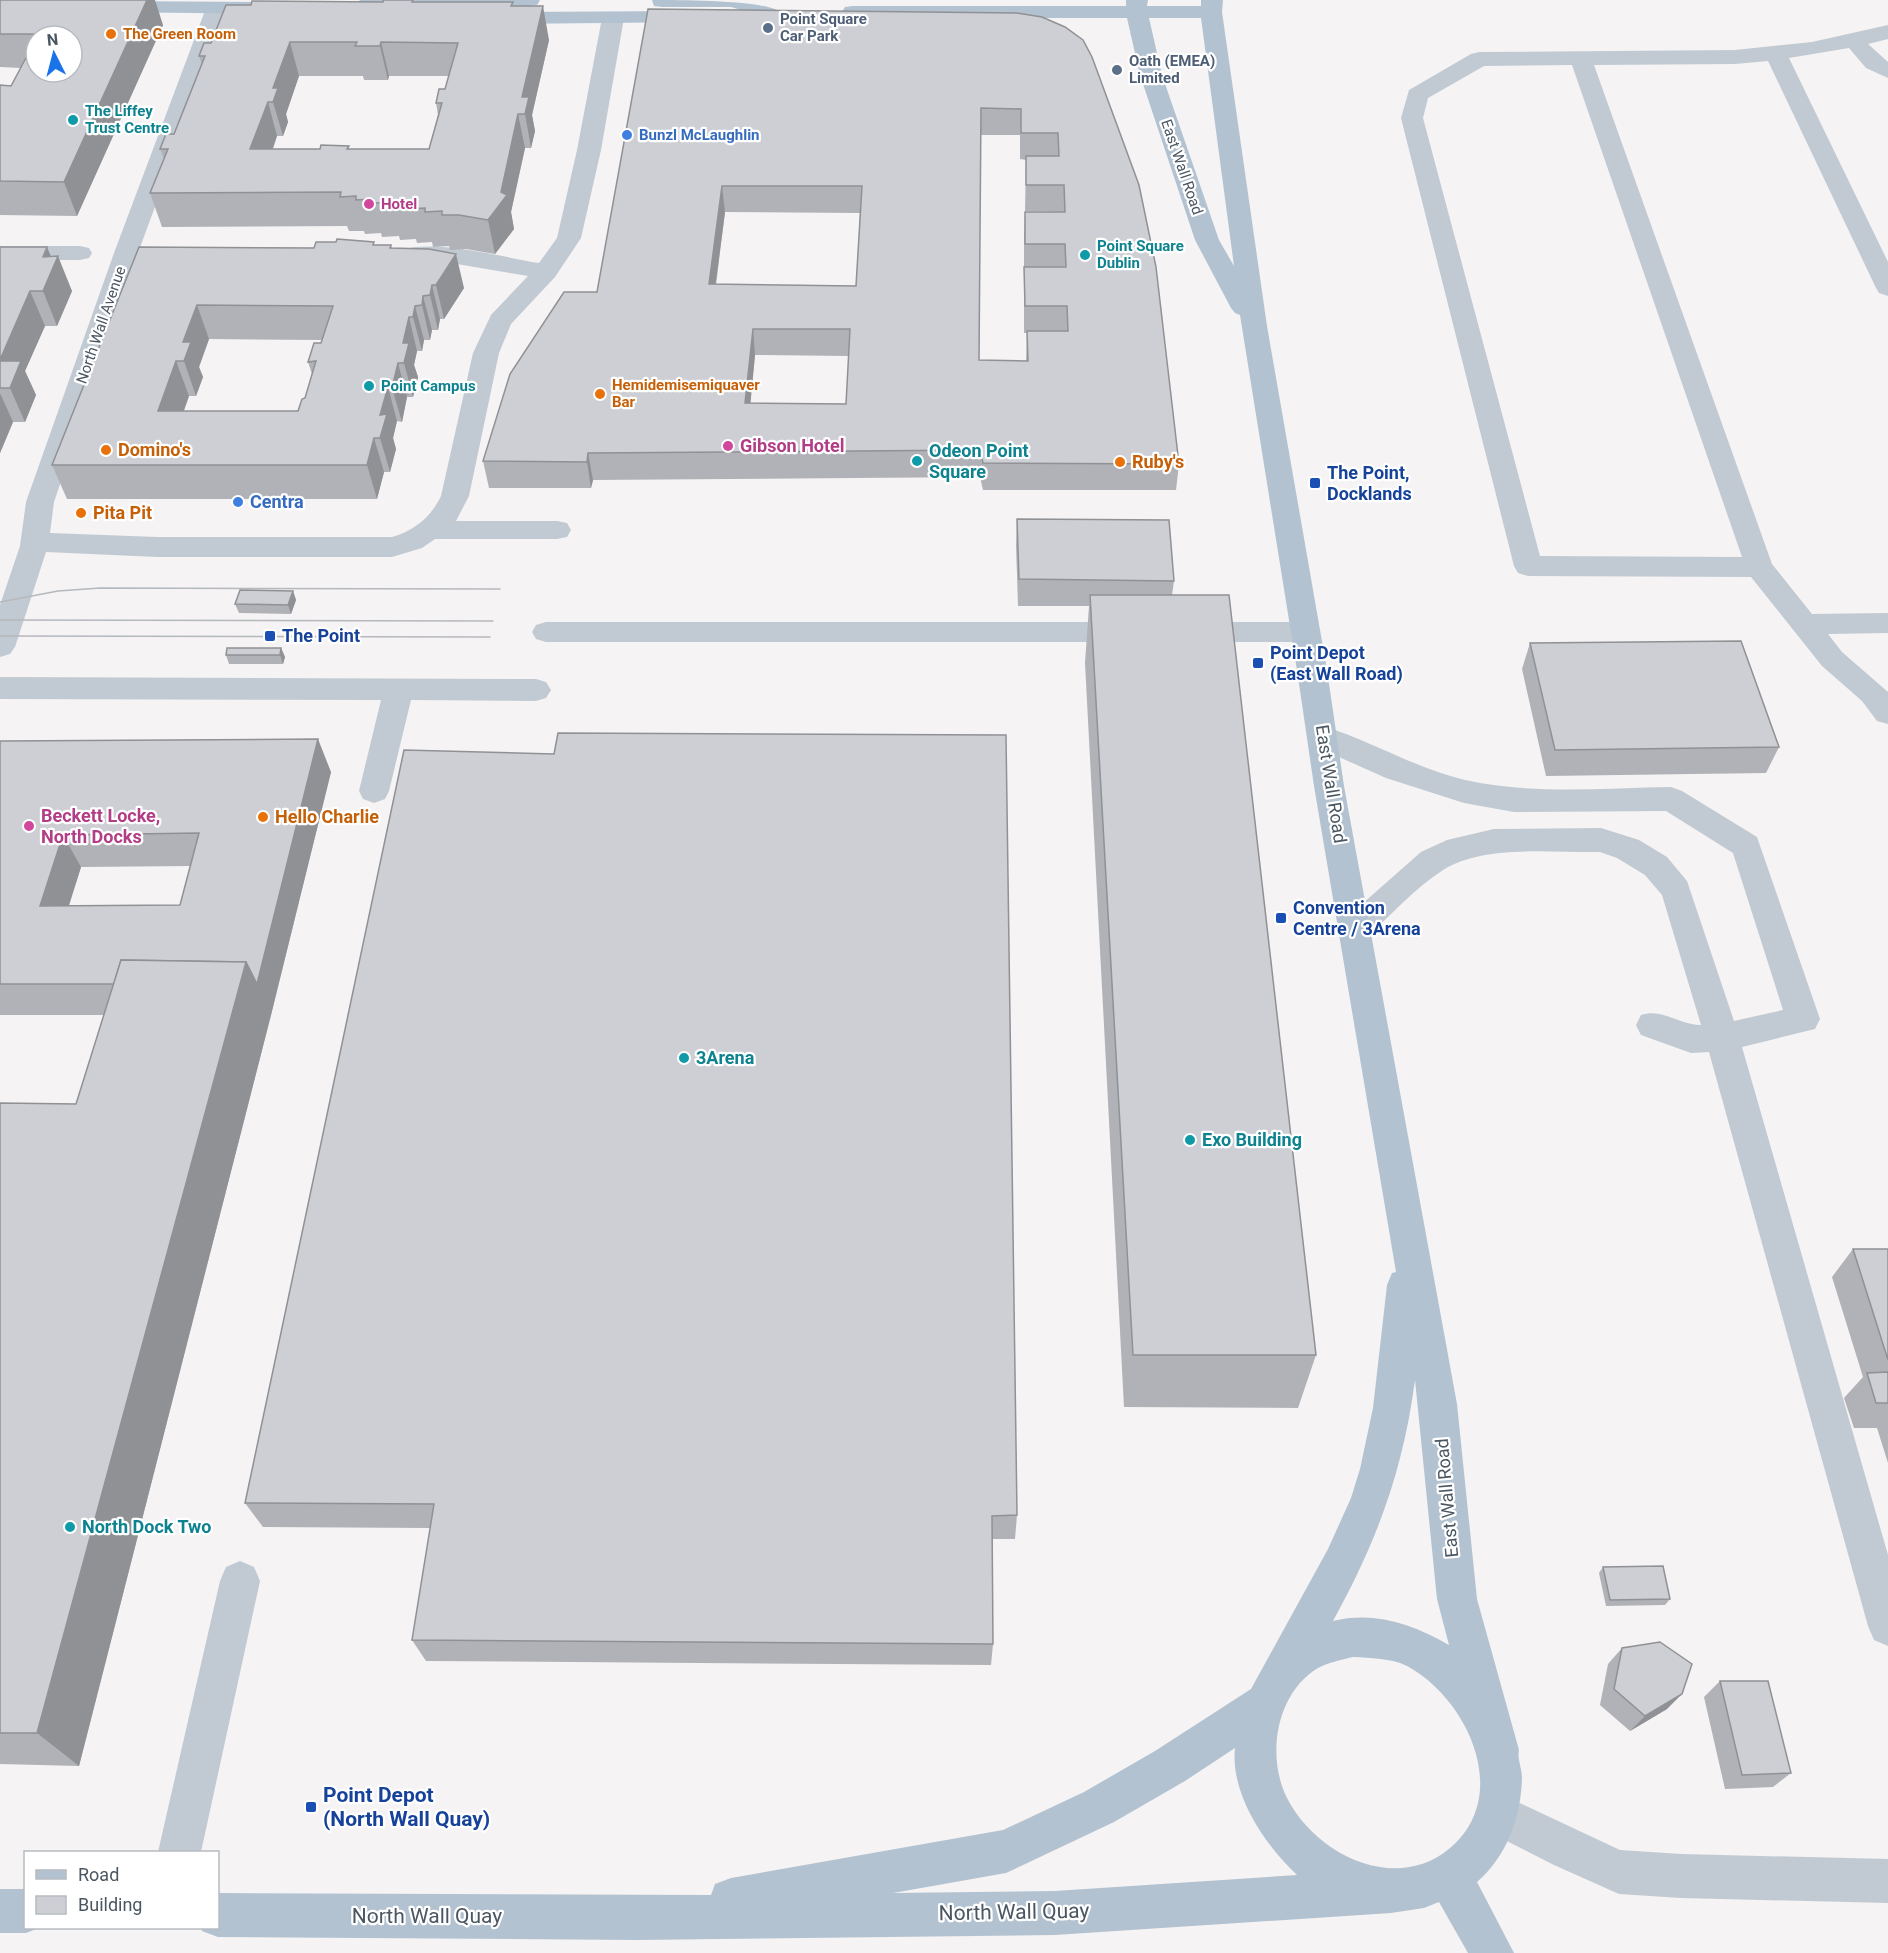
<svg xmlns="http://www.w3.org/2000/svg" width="1888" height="1953" font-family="Roboto,sans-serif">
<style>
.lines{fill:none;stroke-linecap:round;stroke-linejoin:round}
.minor{fill:#c1cad2;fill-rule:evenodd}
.major{fill:#b3c2d1;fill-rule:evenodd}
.tram{stroke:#b5b8bd;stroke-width:1.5}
.wall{fill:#b0b2b7;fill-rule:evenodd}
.shaded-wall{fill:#909195}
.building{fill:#cdcfd5;stroke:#909195;stroke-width:1.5;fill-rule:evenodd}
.service-dot{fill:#5c6f8a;stroke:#fff;stroke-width:2}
.food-dot{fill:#e8710a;stroke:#fff;stroke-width:2}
.culture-dot{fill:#0f9aa8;stroke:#fff;stroke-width:2}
.shop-dot{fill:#3f7fe0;stroke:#fff;stroke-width:2}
.hotel-dot{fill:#d1479c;stroke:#fff;stroke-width:2}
.transit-dot{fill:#1a4fb4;stroke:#fff;stroke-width:2}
.labels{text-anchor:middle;stroke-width:4.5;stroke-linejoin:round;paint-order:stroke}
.far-service-label{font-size:15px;font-weight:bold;fill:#4e5e75;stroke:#fff;text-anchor:start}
.far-food-label{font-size:15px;font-weight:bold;fill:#c56008;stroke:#fff;text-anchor:start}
.far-culture-label{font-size:15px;font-weight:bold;fill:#0d838f;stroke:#fff;text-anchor:start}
.far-shop-label{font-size:15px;font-weight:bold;fill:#366cbe;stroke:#fff;text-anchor:start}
.far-street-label{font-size:15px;fill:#4a5661;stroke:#fff}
.far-hotel-label{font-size:15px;font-weight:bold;fill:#b23c85;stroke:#fff;text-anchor:start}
.hotel-label{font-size:18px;font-weight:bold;fill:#b23c85;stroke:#fff;text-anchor:start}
.food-label{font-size:18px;font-weight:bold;fill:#c56008;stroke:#fff;text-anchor:start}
.culture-label{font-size:18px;font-weight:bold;fill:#0d838f;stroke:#fff;text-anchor:start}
.transit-label{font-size:18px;font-weight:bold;fill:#164399;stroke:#fff;text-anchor:start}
.shop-label{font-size:18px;font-weight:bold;fill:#366cbe;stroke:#fff;text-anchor:start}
.street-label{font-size:18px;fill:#4a5661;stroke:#fff}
.near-transit-label{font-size:21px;font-weight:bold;fill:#164399;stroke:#fff;text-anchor:start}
.near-street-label{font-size:21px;fill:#4a5661;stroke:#fff}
</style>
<rect width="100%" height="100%" fill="#f5f3f3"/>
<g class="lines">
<g class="minor">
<path d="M 217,2 L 225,3 L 228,8 L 138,253 L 54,502 L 50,533 L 157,537 L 392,537 C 414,531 431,517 441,496 L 473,353 L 491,315 L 528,276 L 439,261 L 404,259 L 401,254 L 404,249 C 440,240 502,257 539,263 L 557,238 L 577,150 L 602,18 L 605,13 L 613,12 L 621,13 L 624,18 L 601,150 L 581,238 L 555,277 L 511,324 L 499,353 L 469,496 L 456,521 L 557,521 L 567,523 L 571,530 L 567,537 L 557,539 L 435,539 L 422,548 L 392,557 L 157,557 L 46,552 L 15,647 L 10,654 L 0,657 L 0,605 L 20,546 L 26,502 L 114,253 L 206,8 L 209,3 Z"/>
<path d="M 1888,25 L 1888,39 L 1868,44 L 1888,62 L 1888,78 L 1866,68 L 1849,48 L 1789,58 L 1888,262 L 1888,296 L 1879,293 L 1876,288 L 1768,61 L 1735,64 L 1594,65 L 1772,564 L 1812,614 L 1888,613 L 1888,633 L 1828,634 L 1842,652 L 1888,692 L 1888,724 L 1877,721 L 1862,701 L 1822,666 L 1751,577 L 1528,576 L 1518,573 L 1514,566 L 1401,118 L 1409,90 L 1471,54 L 1479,52 L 1735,50 L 1812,42 ZM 1572,65 L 1742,557 L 1540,556 L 1423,118 L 1428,98 L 1484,66 Z"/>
<polygon points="0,246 80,246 89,248 92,253 89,258 80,260 0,260"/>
<polygon points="546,622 1132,622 1142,625 1146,632 1142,639 1132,642 546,642 536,639 532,632 536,625"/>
<polygon points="1190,622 1306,622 1316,625 1320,632 1316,639 1306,642 1190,642 1180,639 1176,632 1180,625"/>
<polygon points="0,677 536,679 546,682 551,690 546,698 536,701 411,700 389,791 385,799 374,803 363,799 359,791 381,700 0,699"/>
<path d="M 1323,726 C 1371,741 1415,768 1465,780 C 1531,795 1603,788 1671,787 L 1682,791 L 1757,837 L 1820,1019 L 1815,1029 L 1742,1047 L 1888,1555 L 1888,1646 L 1874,1640 L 1868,1626 L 1709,1052 L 1691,1053 L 1641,1035 L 1636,1025 L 1641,1015 C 1664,1008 1678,1025 1701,1025 L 1662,895 L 1645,875 L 1617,858 L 1600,852 C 1553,853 1484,844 1443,870 C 1415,888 1391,915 1367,937 L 1356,941 L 1345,937 L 1340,928 L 1345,919 L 1421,852 L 1447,840 L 1494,829 L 1601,828 L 1639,840 L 1667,857 L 1687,881 L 1734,1021 L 1783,1010 L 1733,853 L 1666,811 L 1514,812 L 1464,803 L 1386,778 L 1312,745 L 1308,737 L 1312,729 Z"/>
<polygon points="240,1561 254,1567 260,1581 201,1852 158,1852 220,1581 226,1567"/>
<polygon points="1496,1792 1620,1850 1681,1854 1888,1859 1888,1903 1681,1898 1619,1894 1554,1865 1481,1828 1475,1813 1481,1798"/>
</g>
<g class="major">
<polygon points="360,0 540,0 537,5 529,6 401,7 368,10 360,9 357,4"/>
<path d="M 652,0 C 676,0 767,0 780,12 L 777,17 L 769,18 L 731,7 L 662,7 L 654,6 Z"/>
<path d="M 1126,0 L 1148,0 L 1147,6 L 1201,6 L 1201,0 L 1223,0 L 1222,12 L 1267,326 L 1327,670 L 1344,786 L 1457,1404 L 1477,1599 L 1519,1750 C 1517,1759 1522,1768 1522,1778 C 1521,1817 1507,1856 1477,1882 L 1514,1953 L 1468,1953 L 1439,1902 L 1424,1908 L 1391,1913 L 1055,1935 L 636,1940 L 218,1937 L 202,1931 L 201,1928 L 218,1928 L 218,1893 L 711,1895 L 715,1884 L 731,1878 L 1003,1830 L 1084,1792 L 1155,1751 L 1251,1689 L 1328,1549 L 1351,1498 L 1360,1469 L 1373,1408 L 1387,1285 L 1392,1273 L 1396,1272 L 1314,786 L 1297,670 L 1240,315 L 1235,313 L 1231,308 L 1195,240 L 1140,75 L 1127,18 L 853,18 L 845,17 L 842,12 L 845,7 L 853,6 L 1126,6 ZM 1149,18 L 1201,18 L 1234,266 L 1219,240 L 1162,75 ZM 1415,1380 L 1437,1599 L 1449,1645 C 1413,1624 1374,1611 1333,1621 C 1377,1541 1403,1471 1415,1380 ZM 1353,1657 C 1370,1658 1391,1658 1407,1666 C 1467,1698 1513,1795 1450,1848 C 1396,1894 1316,1855 1287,1798 C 1266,1756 1276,1693 1318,1668 C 1329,1662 1341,1660 1353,1657 ZM 1235,1748 C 1230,1794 1265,1845 1297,1875 L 1055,1891 L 893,1893 L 1006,1873 L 1021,1866 L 1114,1822 L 1185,1781 Z"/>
<polygon points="113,1 271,2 279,3 282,8 279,13 271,14 105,12 102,7 105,2"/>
<polygon points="691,11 699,12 702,17 699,22 500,24 492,23 489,18 492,13 500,12"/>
<polygon points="0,1889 26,1889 26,1928 39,1928 26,1933 0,1933"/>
</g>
<g class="tram">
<polyline points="0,602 58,591 100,588 500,589"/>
<polyline points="0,620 493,621"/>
<polyline points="0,636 490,637"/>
</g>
</g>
<g class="wall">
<path d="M 0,0 L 163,25 L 77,216 L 0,215 L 0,85 L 11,86 L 21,68 L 0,67 ZM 36,36 L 72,36 L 36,72 Z"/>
<path d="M 414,2 L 513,2 L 513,6 L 549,40 L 532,115 L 535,131 L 531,148 L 525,148 L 511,212 L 514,229 L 495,254 L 466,249 L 450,250 L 449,246 L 433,247 L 432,242 L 417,243 L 416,239 L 400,240 L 399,236 L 382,237 L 381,233 L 365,234 L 364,231 L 349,231 L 347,226 L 162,227 L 150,193 L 164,159 L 160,149 L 174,134 L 202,65 L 199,56 L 211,43 L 251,5 ZM 299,76 L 363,76 L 364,80 L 388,80 L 389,76 L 449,76 L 445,89 L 436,103 L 438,115 L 429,149 L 349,149 L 349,146 L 320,149 L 273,149 L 277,136 L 283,136 L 288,122 L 286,114 Z"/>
<path d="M 648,9 L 1083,40 L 1179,464 L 1176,490 L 983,490 L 980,477 L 593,480 L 591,488 L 489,488 L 483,461 L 597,292 ZM 980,135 L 1020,135 L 1020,159 L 1026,160 L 1025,211 L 1063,212 L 1025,212 L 1024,238 L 1024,333 L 1027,333 L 1026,361 L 979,360 ZM 725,212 L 860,213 L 856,286 L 716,285 ZM 755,355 L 849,356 L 846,404 L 750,403 Z"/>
<path d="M 375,245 L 391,245 L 392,248 L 464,288 L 444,319 L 440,319 L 438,330 L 432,330 L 430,340 L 424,340 L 422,351 L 417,351 L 414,365 L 418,377 L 413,397 L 407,397 L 402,422 L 397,421 L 393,438 L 396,449 L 390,472 L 384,472 L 377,499 L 67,499 L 52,465 L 139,247 L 314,248 ZM 209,339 L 322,340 L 321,343 L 308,362 L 312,374 L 305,398 L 298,411 L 184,411 L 189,396 L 196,396 L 203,377 L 199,367 Z"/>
<polygon points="0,247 47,247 51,256 72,291 57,326 45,326 25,371 36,395 25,422 13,422 0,453"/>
<polygon points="1017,519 1174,581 1172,595 1316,1355 1298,1408 1124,1407 1085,663 1089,606 1018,606 1016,545"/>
<polygon points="293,591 296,600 291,614 239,613 235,604"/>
<polygon points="1530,643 1779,747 1766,773 1546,776 1522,669"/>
<polygon points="281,648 285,657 283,664 229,664 226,655"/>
<path d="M 0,741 L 331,772 L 271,1015 L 79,1766 L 0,1764 L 0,1103 L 76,1104 L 104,1015 L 0,1015 ZM 190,866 L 180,905 L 69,905 L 81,867 Z"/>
<polygon points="404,750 1017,1515 1015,1539 992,1539 993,1644 991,1665 426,1661 412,1640 430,1528 263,1527 245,1503"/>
<polygon points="1853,1249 1888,1249 1888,1463 1877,1428 1854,1428 1844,1398 1863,1377 1832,1277"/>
<polygon points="1603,1567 1670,1599 1665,1605 1606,1606 1599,1573"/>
<polygon points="1622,1648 1667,1709 1630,1731 1600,1705 1608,1664"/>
<polygon points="1720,1681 1791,1773 1773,1787 1725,1789 1704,1697"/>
</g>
<g class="shaded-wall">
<polygon points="147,0 155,0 163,25 77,216 64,182"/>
<polygon points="543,6 549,40 532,115 535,131 531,148 522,97"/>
<polygon points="290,42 299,76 286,114 288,122 283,136 273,102 273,88"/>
<polygon points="381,42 389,76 388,80 380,46"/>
<polygon points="268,102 277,136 260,183 250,149"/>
<polygon points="518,114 525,148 511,212 514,229 495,254 488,220 501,192"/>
<polygon points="722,186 725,212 712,311 709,284"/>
<polygon points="47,247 54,265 58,256 72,291 57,326 43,291 43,257"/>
<polygon points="456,254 464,288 444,319 436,285"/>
<polygon points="432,285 440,319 438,330 430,295"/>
<polygon points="30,291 45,326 25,371 36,395 25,422 10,388 0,360"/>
<polygon points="423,296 432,330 430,340 422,305"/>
<polygon points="197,305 209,339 199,367 203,377 196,396 184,361 183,342"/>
<polygon points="415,306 424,340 422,351 413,317"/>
<polygon points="409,317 417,351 414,365 418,377 413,397 404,363 403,343"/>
<polygon points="753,329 755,355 748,430 745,403"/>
<polygon points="176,361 189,396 171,445 158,411"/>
<polygon points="398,363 407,397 402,422 392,388"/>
<polygon points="388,387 397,421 393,438 396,449 390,472 380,438 380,415"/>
<polygon points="0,393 13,422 0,453"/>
<polygon points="374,438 384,472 377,499 367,465"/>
<polygon points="588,453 593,480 591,488 587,462"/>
<polygon points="293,591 296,600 291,614 288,605"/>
<polygon points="281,648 285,657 283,664 280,655"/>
<polygon points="318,739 331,772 271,1015 79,1766 37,1733 246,962"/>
<polygon points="63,835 81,867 59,937 40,906"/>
<polygon points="1682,1694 1667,1709 1630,1731 1645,1716"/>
</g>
<g class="building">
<polygon points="0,0 147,0 64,182 0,181 0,85 11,86 36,39 36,72 72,72 72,36 38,36 39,34 0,34"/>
<path d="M 383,0 L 413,0 L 412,2 L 513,2 L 511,6 L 543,6 L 522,97 L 529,97 L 525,114 L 518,114 L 501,192 L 507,195 L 488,220 L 459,215 L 442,215 L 442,211 L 425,212 L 425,208 L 408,209 L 409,205 L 392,206 L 393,202 L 374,203 L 373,199 L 356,200 L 356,196 L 340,197 L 341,192 L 150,193 L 168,149 L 160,149 L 166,134 L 174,134 L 205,56 L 199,56 L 204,43 L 211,43 L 226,5 L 251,5 L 252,1 L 383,2 ZM 290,42 L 357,42 L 355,46 L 380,46 L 381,42 L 458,43 L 445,89 L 439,89 L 436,103 L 442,103 L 429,149 L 347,149 L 349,146 L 321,145 L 320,149 L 250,149 L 268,102 L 273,102 L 278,88 L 273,88 Z"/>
<path d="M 648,9 L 1017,13 L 1042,17 L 1065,27 L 1083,40 L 1092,57 L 1139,185 L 1156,267 L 1179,464 L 983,463 L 980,450 L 588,453 L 587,462 L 483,461 L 510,374 L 564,292 L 597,292 ZM 981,108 L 1021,109 L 1021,133 L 1058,133 L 1059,156 L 1026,156 L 1026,185 L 1064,185 L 1065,212 L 1025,212 L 1025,244 L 1065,244 L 1066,267 L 1024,267 L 1025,306 L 1067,306 L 1068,331 L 1027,331 L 1028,361 L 979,360 ZM 722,186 L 862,186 L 856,286 L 709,284 ZM 753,329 L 850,329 L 846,404 L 745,403 Z"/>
<path d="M 337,239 L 374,242 L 373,245 L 391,245 L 390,248 L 429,249 L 456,254 L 436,285 L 432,285 L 430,295 L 423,296 L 422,305 L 415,306 L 413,317 L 409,317 L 403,343 L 409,343 L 404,363 L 398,363 L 392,388 L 388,387 L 380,415 L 387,414 L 380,438 L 374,438 L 367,465 L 52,465 L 139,247 L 314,248 L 316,242 L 336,242 ZM 197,305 L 333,306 L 321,343 L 314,343 L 308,362 L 316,361 L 305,398 L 302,399 L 298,411 L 158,411 L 176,361 L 184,361 L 191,342 L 183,342 Z"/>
<polygon points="0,247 47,247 43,257 58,256 43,291 30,291 0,360"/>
<polygon points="0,361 21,361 10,388 0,388"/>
<polygon points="1017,519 1169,520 1174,581 1019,579"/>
<polygon points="240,590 293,591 288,605 235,604"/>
<polygon points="1090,595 1229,595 1316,1355 1133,1355"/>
<polygon points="1741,641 1779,747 1555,750 1530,643"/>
<polygon points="227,648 281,648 280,655 226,655"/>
<polygon points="558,733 1006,735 1017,1515 992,1516 993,1644 412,1640 434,1504 245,1503 404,750 554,754"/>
<path d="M 318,739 L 257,984 L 246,962 L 121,960 L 114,984 L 0,984 L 0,741 ZM 199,833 L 180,905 L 40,906 L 63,835 Z"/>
<polygon points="121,960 246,962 37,1733 0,1733 0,1103 76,1104"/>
<polygon points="1853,1249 1888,1249 1888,1360"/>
<polygon points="1888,1372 1888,1403 1876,1403 1867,1373"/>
<polygon points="1663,1566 1670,1599 1610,1600 1603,1567"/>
<polygon points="1660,1642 1692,1664 1682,1694 1645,1716 1614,1689 1622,1648"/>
<polygon points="1720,1681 1768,1681 1791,1773 1742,1775"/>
</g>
<g class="service-dot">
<circle cx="768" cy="28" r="6"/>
<circle cx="1117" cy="70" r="6"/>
</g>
<g class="food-dot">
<circle cx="111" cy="34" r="6"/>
<circle cx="600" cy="394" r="6"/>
<circle cx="106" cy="450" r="6"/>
<circle cx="1120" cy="462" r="6"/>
<circle cx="81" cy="513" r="6"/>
<circle cx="263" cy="817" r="6"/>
</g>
<g class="culture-dot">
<circle cx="73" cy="120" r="6"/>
<circle cx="1085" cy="255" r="6"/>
<circle cx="369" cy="386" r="6"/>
<circle cx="917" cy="461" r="6"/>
<circle cx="684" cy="1058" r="6"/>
<circle cx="1190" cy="1140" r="6"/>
<circle cx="70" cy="1527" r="6"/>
</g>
<g class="shop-dot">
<circle cx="627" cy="135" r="6"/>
<circle cx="238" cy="502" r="6"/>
</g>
<g class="hotel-dot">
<circle cx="369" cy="204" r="6"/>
<circle cx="728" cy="446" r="6"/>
<circle cx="29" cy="826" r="6"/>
</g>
<g class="transit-dot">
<rect x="1309" y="477" width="12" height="12" rx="3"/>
<rect x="264" y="630" width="12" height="12" rx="3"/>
<rect x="1252" y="657" width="12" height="12" rx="3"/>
<rect x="1275" y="912" width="12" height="12" rx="3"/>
<rect x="305" y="1801" width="12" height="12" rx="3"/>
</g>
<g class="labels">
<g class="far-service-label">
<text x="780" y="24">Point Square<tspan x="780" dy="17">Car Park</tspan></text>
<text x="1129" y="66">Oath (EMEA)<tspan x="1129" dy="17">Limited</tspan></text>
</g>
<g class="far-food-label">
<text x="123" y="39">The Green Room</text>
<text x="612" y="390">Hemidemisemiquaver<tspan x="612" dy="17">Bar</tspan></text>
</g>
<g class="far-culture-label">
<text x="85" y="116">The Liffey<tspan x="85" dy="17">Trust Centre</tspan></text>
<text x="1097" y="251">Point Square<tspan x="1097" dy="17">Dublin</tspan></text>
<text x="381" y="391">Point Campus</text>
</g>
<g class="far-shop-label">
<text x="639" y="140">Bunzl McLaughlin</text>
</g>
<g class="far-street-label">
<text transform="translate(1182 167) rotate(71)" y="5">East Wall Road</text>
<text transform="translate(101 325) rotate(-71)" y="5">North Wall Avenue</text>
</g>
<g class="far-hotel-label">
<text x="381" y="209">Hotel</text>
</g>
<g class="hotel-label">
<text x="740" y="452">Gibson Hotel</text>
<text x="41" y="822">Beckett Locke,<tspan x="41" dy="21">North Docks</tspan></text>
</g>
<g class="food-label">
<text x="118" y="456">Domino's</text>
<text x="1132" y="468">Ruby's</text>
<text x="93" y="519">Pita Pit</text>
<text x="275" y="823">Hello Charlie</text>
</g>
<g class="culture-label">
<text x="929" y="457">Odeon Point<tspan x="929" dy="21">Square</tspan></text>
<text x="696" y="1064">3Arena</text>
<text x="1202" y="1146">Exo Building</text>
<text x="82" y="1533">North Dock Two</text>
</g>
<g class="transit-label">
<text x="1327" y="479">The Point,<tspan x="1327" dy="21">Docklands</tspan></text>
<text x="282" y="642">The Point</text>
<text x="1270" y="659">Point Depot<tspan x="1270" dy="21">(East Wall Road)</tspan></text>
<text x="1293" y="914">Convention<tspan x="1293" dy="21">Centre / 3Arena</tspan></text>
</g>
<g class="shop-label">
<text x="250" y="508">Centra</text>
</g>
<g class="street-label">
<text transform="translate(1331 784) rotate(81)" y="6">East Wall Road</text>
<text transform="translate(1447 1498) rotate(-95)" y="6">East Wall Road</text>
</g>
<g class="near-transit-label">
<text x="323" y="1802">Point Depot<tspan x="323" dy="24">(North Wall Quay)</tspan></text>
</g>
<g class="near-street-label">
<text transform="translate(1014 1912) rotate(-1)" y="7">North Wall Quay</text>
<text x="427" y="1923">North Wall Quay</text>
</g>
</g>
<rect x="24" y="1851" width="195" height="78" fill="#ffffff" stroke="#b7bbc0" stroke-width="1.5"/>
<rect x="36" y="1870" width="30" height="9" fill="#b3c2d1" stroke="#b7bbc0" stroke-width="1.5"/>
<text x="78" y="1881" font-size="18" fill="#4a5661">Road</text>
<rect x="36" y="1896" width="30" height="18" fill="#cdcfd5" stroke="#b7bbc0" stroke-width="1.5"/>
<text x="78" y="1911" font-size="18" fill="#4a5661">Building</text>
<g transform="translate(54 54) rotate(354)"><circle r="28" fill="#ffffff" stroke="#b7bbc0" stroke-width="1.5"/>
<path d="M0-4.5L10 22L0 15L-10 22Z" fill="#1a73e8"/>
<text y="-9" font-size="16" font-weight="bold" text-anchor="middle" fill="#4a5661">N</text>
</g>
</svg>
